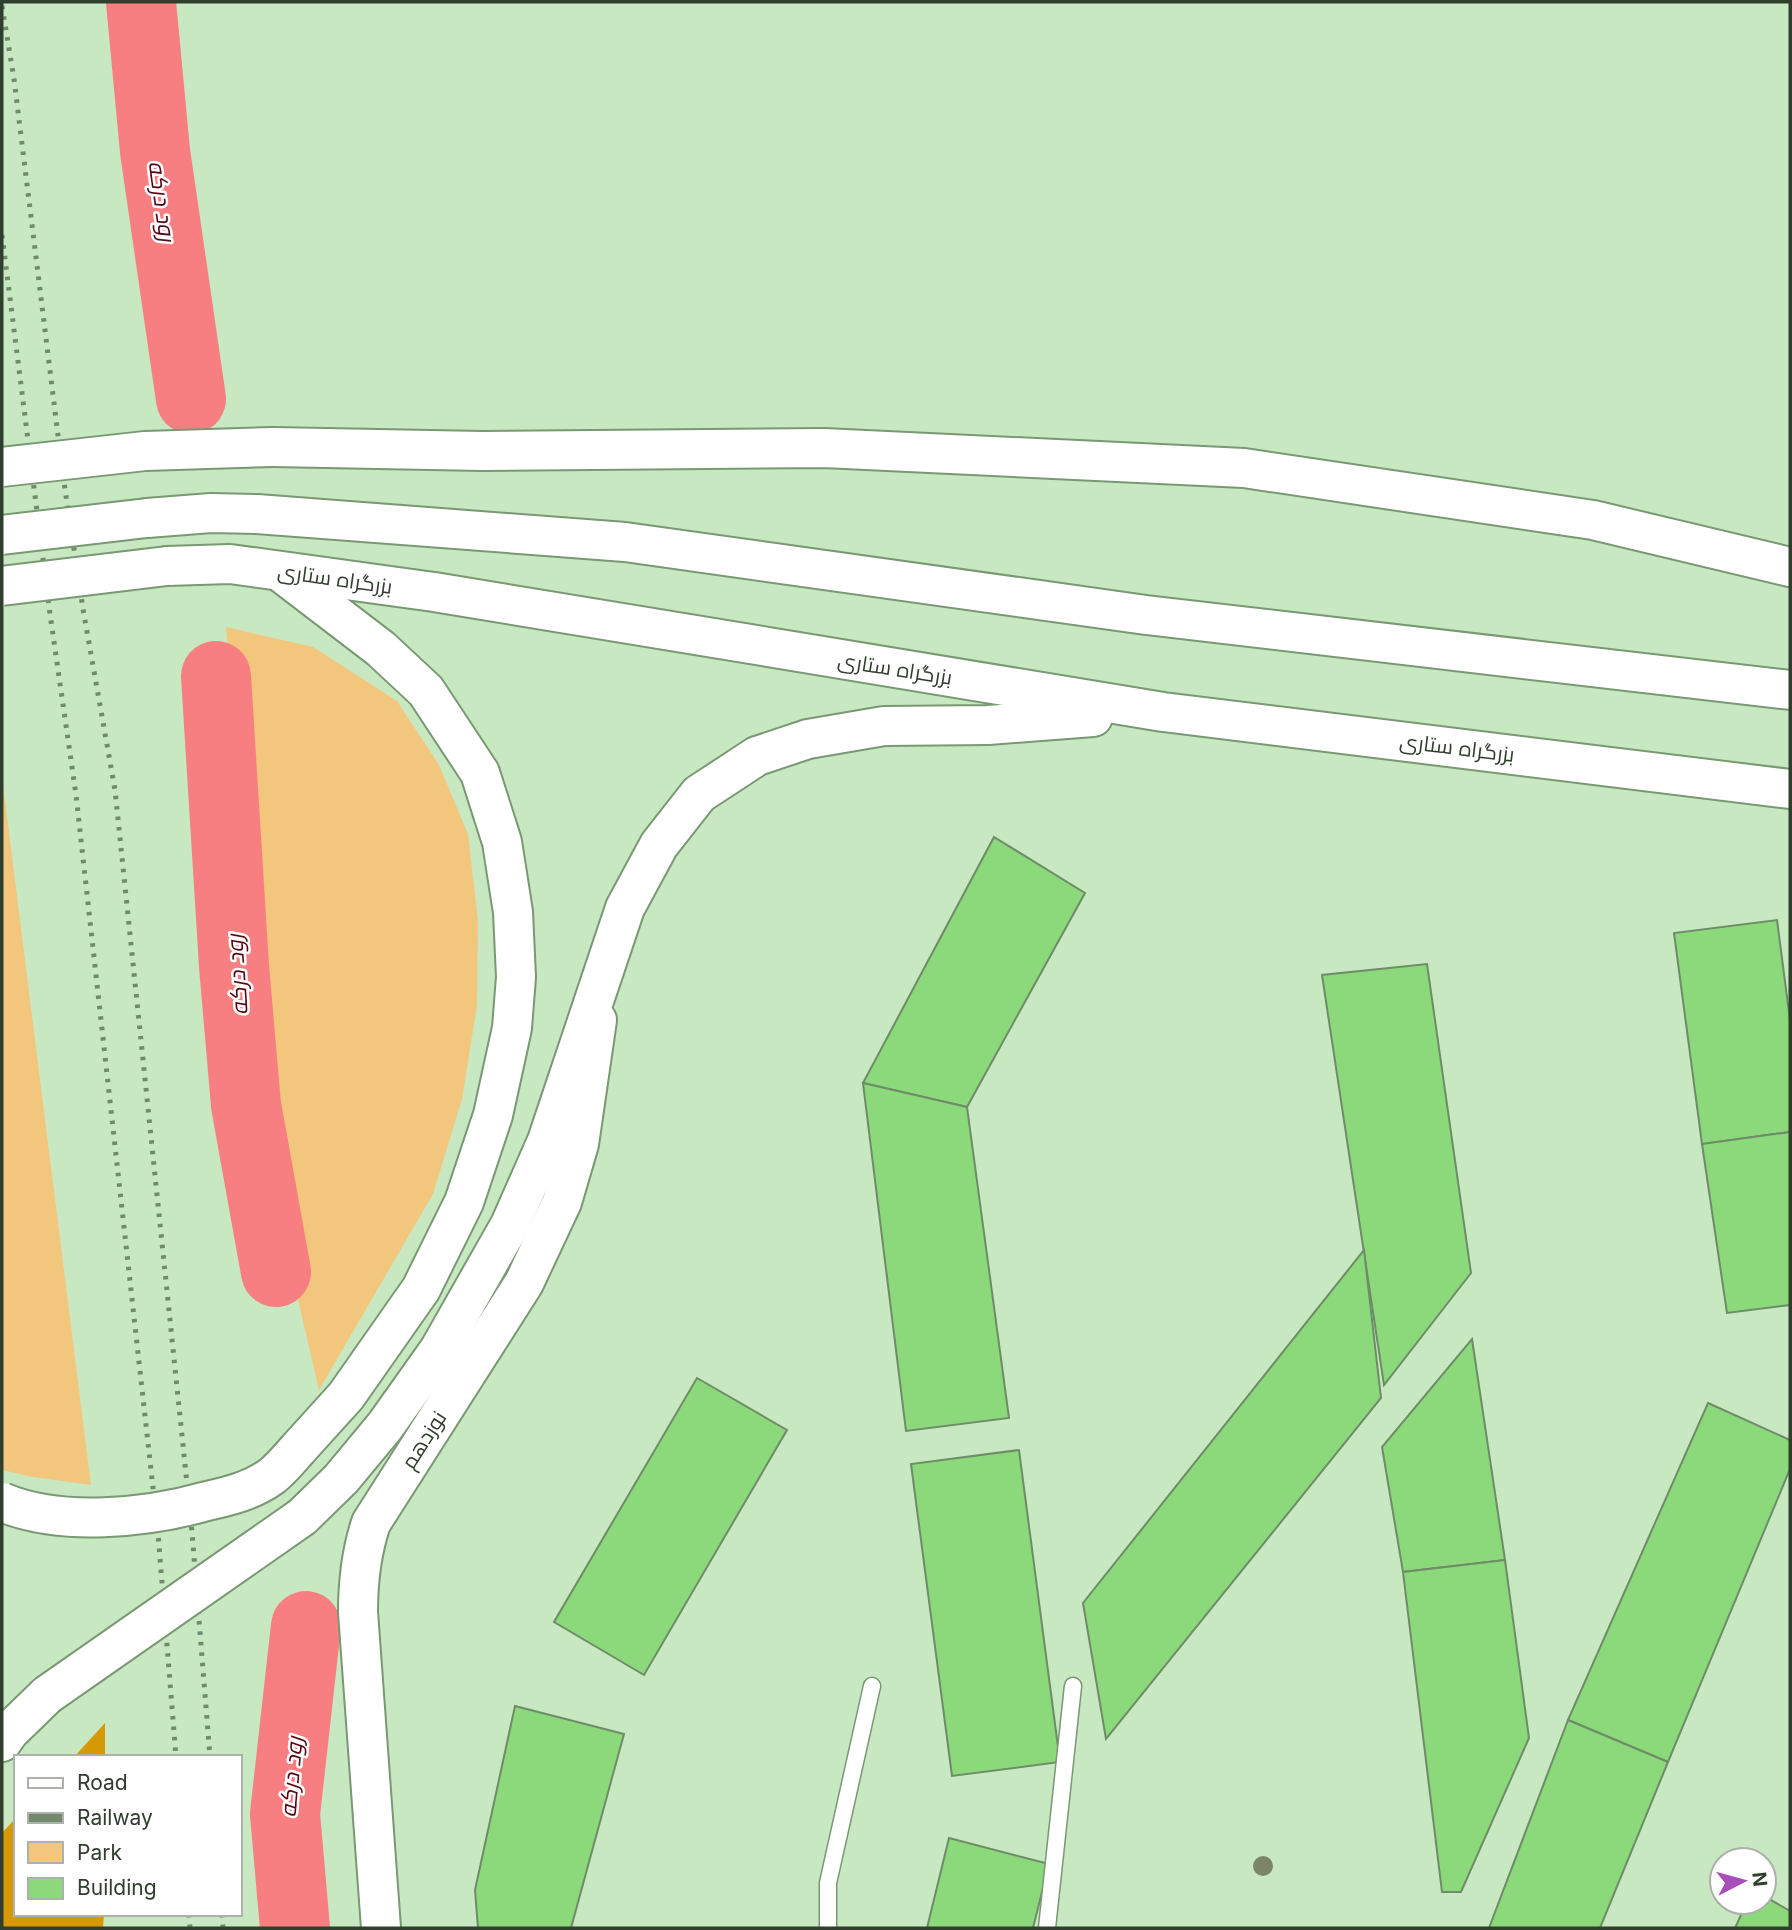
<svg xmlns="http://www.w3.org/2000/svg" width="1792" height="1930" font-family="Inter,Cairo,sans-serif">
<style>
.green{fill:#f2c77d}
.forest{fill:#d69905}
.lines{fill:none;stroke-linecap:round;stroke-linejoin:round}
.river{stroke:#f87f81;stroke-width:70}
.building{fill:#8bd97b;stroke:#6e8c68;stroke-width:2}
.lane-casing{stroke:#799873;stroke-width:19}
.secondary-casing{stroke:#799873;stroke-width:42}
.highway-casing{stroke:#799873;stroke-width:42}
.lane{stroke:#fff;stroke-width:16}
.secondary{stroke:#fff;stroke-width:38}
.highway{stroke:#fff;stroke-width:38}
.rail{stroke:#72896e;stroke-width:5;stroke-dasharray:3.5 7;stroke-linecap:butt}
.highway-bridge-casing{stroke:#799873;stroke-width:42;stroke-linecap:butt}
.highway-bridge{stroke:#fff;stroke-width:38}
.tree{fill:#7c8568}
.labels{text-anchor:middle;stroke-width:5;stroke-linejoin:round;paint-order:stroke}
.street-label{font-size:21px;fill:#303e2e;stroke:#fefefe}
.water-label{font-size:23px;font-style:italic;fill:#550713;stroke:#fefefe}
</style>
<rect width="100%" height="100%" fill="#c7e8c0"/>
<g class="green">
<polygon points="226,627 313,647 397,701 439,765 468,834 478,921 477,1005 462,1099 433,1194 319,1390 281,1226 257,1053 248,956 234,716"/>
<polygon points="2,777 91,1485 33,1477 2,1470"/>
</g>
<g class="forest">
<polygon points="105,1723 105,1757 74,1757"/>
<polygon points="16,1818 16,1914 104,1914 103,1928 2,1928 2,1833"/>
</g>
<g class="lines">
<g class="river">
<polyline points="141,2 155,151 191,399"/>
<polyline points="216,676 234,966 246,1105 276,1272"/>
<polyline points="295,1928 285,1814 306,1626"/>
</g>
</g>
<g class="building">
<polygon points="994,837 1085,893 967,1107 863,1083"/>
<polygon points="1777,920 1790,1020 1790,1132 1702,1144 1674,933"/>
<polygon points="1427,964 1471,1273 1384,1385 1322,975"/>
<polygon points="863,1083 967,1107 1009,1418 906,1431"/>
<polygon points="1790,1132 1790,1305 1727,1313 1702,1144"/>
<polygon points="1364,1250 1381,1398 1106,1739 1083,1603"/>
<polygon points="1472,1339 1505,1560 1403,1572 1382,1447"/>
<polygon points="697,1378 787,1430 644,1675 554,1622"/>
<polygon points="1708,1403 1790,1440 1790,1469 1668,1762 1568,1720"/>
<polygon points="1019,1450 1060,1762 952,1776 911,1464"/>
<polygon points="1505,1560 1529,1738 1461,1892 1442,1892 1403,1572"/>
<polygon points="515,1706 624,1734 571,1928 478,1928 475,1890"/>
<polygon points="1568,1720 1668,1762 1600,1928 1489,1928"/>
<polygon points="949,1838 1049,1864 1033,1928 927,1928"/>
<polygon points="1764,1896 1790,1911 1790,1928 1735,1928 1747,1902 1764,1902"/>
</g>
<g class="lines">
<g class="lane-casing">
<g id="lane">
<polyline points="828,1928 828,1883 872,1686"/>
<polyline points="1047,1928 1073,1686"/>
</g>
</g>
<g class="secondary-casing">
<path id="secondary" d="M 381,1928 L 358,1612 C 358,1581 361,1553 371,1523 L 524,1283 L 562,1202 L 579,1144 L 597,1020"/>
</g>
<g class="highway-casing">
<g id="highway">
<polyline points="273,447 482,451 824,448 1244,468 1593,520 1790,567"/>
<polyline points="147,518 211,513 257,514 625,542 1146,615 1790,690"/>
<polyline points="167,566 230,564 434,592 1163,712 1790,789"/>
<polyline points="283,574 381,649 426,691 480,773 502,842 513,912 516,977 512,1028 493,1115 464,1202 421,1289 346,1396 298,1449"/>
<polyline points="302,1517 341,1479 385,1426 439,1350 510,1225 547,1141 625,908 659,845 699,794 757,756 808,739 884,726 988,725 1093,717"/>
<polyline points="2,1742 9,1732 47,1695"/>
</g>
</g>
<use href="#lane" class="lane"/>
<use href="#secondary" class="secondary"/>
<use href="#highway" class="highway"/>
<g class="rail">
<polyline points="2,6 14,79 63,476 83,609 115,790 192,1532 210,1757"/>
<polyline points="2,235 50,614 76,795 158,1533 176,1757"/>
<polyline points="189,1914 190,1928"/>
<polyline points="222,1914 223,1928"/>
</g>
<g class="highway-bridge-casing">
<g id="highway-bridge">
<polyline points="2,467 145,451 273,447"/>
<polyline points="2,535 147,518"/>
<polyline points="2,586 167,566"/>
<path d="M 2,1502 C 61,1527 147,1518 207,1501 C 230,1496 253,1490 272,1476 C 281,1469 290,1458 298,1449"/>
<polyline points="47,1695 302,1517"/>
</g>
</g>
<use href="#highway-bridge" class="highway-bridge"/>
</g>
<circle class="tree" cx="1263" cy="1866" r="10"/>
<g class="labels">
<g class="street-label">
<text transform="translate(335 579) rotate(8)" y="7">بزرگراه ستاری</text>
<text transform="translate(895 669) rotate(9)" y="7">بزرگراه ستاری</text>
<text transform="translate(1457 748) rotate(7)" y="7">بزرگراه ستاری</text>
<text transform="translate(424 1440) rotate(-57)" y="7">نوزدهم</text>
</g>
<g class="water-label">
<text transform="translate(162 201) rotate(82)" y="8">رود درکه</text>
<text transform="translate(237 975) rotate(-94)" y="8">رود درکه</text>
<text transform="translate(291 1777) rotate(-85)" y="8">رود درکه</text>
</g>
</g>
<rect width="1792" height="1930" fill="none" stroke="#303e2e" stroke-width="7"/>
<rect x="14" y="1755" width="228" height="161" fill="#fefefe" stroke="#acb1ab" stroke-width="2"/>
<rect x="28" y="1778" width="35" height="10" fill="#ffffff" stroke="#acb1ab" stroke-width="2"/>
<text x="77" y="1790" font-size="21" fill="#303e2e">Road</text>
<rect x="28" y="1813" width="35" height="10" fill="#72896e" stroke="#acb1ab" stroke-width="2"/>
<text x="77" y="1825" font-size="21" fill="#303e2e">Railway</text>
<rect x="28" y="1842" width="35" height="21" fill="#f2c77d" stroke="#acb1ab" stroke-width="2"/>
<text x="77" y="1860" font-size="21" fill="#303e2e">Park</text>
<rect x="28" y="1878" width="35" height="21" fill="#8bd97b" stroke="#acb1ab" stroke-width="2"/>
<text x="77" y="1895" font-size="21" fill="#303e2e">Building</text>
<g transform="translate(1743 1881) rotate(84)"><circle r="33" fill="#fefefe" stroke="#acb1ab" stroke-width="2"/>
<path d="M0-5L12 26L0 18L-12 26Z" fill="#a74eba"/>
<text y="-10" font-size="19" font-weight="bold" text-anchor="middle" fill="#303e2e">N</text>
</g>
</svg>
